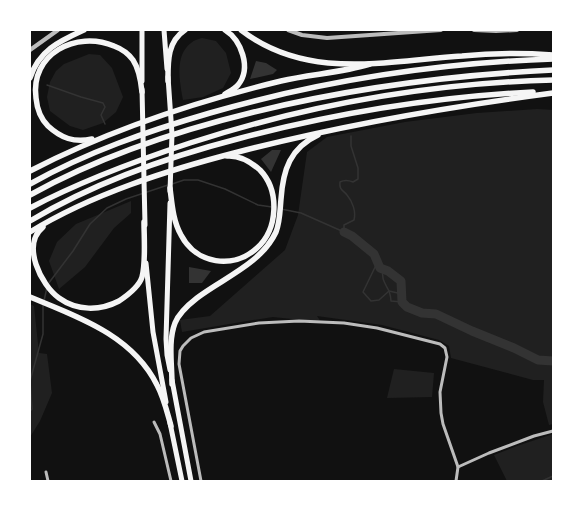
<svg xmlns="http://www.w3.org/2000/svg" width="583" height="511" font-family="Barlow,sans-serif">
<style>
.green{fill:#202020}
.water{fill:#333}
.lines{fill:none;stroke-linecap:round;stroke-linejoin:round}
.stream{stroke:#333;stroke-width:1.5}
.river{stroke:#333;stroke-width:9}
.minor{stroke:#bcbcbc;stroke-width:3}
.tertiary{stroke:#bcbcbc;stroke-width:4}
.primary{stroke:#f5f5f5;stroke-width:5}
.motorway{stroke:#f5f5f5;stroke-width:5.5}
</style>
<rect width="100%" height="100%" fill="#111"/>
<g class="green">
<path d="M 202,38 L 216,41 L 226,53 L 231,73 L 223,88 L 203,97 L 183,100 C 180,82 174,56 191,43 C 194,40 199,39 202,38 Z"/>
<polygon points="89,54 100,55 112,68 123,97 116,112 103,123 83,130 70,126 50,111 47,97 50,82 56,71 64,64"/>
<polygon points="537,109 553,110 553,424 549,425 543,402 544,380 533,380 451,358 449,346 439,340 382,325 317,316 321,322 273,317 247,321 182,332 180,320 210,316 285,250 298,215 307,152 327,137 405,122 477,113"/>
<polygon points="131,201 131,213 114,228 85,267 59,289 49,261 57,242 76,224"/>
<polygon points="30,304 34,306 39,353 47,354 52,393 40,421 30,437"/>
<polygon points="394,369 434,373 432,397 387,398"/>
<polygon points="553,434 553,481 507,481 494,455 517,446"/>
</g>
<g class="water">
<polygon points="256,61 266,63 277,70 273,74 250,79"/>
<polygon points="272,150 281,150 271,172 261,159"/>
<polygon points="189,267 211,271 202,283 189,283"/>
</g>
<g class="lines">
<g class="stream">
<polyline points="47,85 81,97 103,103 105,107 101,115 105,124"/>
<polyline points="172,184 184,180 198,180 225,189 258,205 272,207"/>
<path d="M 281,209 L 301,213 L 344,232 L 344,225 L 354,220 C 356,212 353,202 347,195 C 343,190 339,190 340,182 C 344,180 348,180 353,182 L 358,179 L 358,168 L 351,146 L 351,136"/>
<polyline points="378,261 363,292 371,301 379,300 389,291 402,294"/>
<path d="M 383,269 C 381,279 385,283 389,291 C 390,294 391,298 391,301 L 402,302"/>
<polyline points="48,284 73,251 90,224 107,208 126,199 168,185"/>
<polyline points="44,301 47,287"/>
<polyline points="30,411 32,409 30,381 43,334 43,305"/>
<polyline points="542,481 553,476"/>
</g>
<polyline class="river" points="344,232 352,236 374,254 380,268 388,271 401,281 402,302 407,307 422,313 436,314 472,331 514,348 538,360 553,361"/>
<g class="minor">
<polyline points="154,422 160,434 171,481"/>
<polyline points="458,467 489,453 534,436 553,431"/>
<polyline points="46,472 48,481"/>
<polyline points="201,481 179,364 180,351 183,346 191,338 204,332 259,323 299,321 344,323 377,328 440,344 445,348 447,357 440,392 441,413 443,424 458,467 456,481"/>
</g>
<g class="tertiary">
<polyline points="288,30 302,35 327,38 441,30"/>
<polyline points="474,30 496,31 517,30"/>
<polyline points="30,50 58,30"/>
</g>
<g class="primary">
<polyline points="142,30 142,81"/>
<polyline points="164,30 167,69"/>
<polyline points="168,77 172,134 170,191"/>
<polyline points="142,89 145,225"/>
<polyline points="146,263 153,332 166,402"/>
<polyline points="170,370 167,355 166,339 170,203"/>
<polyline points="172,380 191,481"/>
<polyline points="170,423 182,481"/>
</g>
<g class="motorway">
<path d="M 225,30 C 241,40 252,68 238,85 C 235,89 230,91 225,94"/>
<path d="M 241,30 C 307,81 386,61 462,56 C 492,53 523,53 553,55"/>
<path d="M 30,78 C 39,50 60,41 84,30"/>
<path d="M 168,81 C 168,62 167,42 185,30"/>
<path d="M 92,139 C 74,143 61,138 48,126 C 40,118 37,109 36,98 C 30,54 76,30 114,46 C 122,49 128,53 133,60 C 139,69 141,82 142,92"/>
<path d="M 30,171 C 109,130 194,102 281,81 C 310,74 341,73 370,64"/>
<path d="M 30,184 C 87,152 148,131 210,113 C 321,81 437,63 553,59"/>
<path d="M 170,188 C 172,204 173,221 181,235 C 196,264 233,270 257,248 C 278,229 280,191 260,170 C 251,162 240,155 227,156"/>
<path d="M 30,195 C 100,156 176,131 254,112 C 352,88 452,75 553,70"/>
<path d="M 30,208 C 81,181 135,161 190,143 C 308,105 429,83 553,80"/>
<path d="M 30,221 C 95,182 167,157 241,138 C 337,113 434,97 533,92"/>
<path d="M 43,227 C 21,245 41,285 59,298 C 77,311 100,311 119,301 C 128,295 139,287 142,277 C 146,263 144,237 144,222"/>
<path d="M 30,232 C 92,194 168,170 238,152 C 342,125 447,107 553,93"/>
<path d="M 30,297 C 78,317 132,335 157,385 C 164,398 167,412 171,426"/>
<path d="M 172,384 C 172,364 168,341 175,323 C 179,313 188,305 197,298 C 223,278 261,264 276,232 C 280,222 280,210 281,199 C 283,170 290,148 318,135"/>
</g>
</g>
<rect width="583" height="511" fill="none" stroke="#ffffff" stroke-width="62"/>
</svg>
